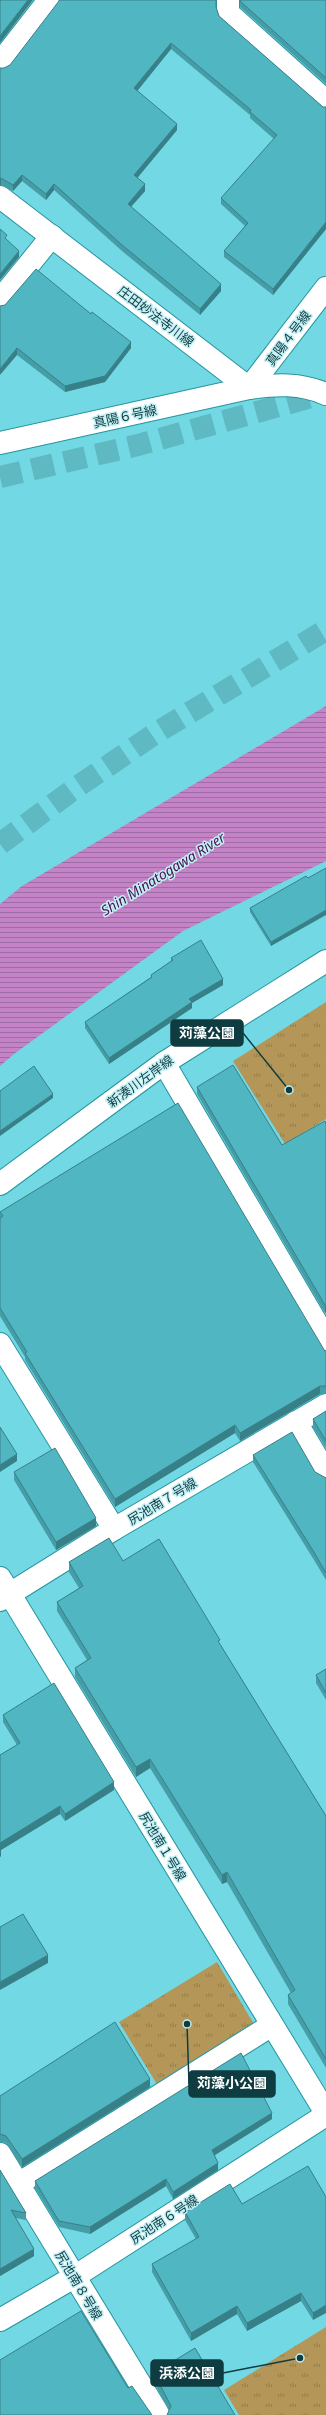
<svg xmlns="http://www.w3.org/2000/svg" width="326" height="2415" font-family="'Noto Sans','Noto Sans JP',sans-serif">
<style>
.park{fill:url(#park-tufts)}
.water{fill:url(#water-rules)}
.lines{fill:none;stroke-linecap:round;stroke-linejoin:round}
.highway-tunnel{stroke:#5eb9c3;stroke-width:22;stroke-dasharray:22 11;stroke-linecap:butt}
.minor-casing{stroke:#2595a0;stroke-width:24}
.minor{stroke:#fff;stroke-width:22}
.wall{fill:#459da7}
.shaded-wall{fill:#388088}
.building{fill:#50b7c2;stroke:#388088}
.labels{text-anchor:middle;stroke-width:3;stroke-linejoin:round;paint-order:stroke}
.street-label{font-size:13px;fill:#0f3c41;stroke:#c2f0f5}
.water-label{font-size:14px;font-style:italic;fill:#4a104e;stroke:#c2f0f5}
.leader{fill:none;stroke:#0f3c41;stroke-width:1.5}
.callout-dot{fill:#0f3c41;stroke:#c2f0f5;stroke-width:1.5}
.callout{fill:#0f3c41;stroke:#0f3c41;stroke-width:1.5}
.callout-label{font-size:14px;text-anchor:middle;font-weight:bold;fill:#fff}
</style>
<defs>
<pattern id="park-tufts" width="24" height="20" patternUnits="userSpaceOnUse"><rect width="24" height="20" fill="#b49758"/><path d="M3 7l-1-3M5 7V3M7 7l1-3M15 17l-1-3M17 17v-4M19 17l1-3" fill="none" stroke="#917c4a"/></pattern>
<pattern id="water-rules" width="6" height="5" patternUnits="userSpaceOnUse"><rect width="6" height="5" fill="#c383c6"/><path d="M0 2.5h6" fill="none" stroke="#9d6ca2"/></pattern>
</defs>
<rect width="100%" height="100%" fill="#72d8e3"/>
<g class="park">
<polygon points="326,1002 326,1119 285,1144 233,1061"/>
<polygon points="217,1962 255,2026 158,2086 119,2022"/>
<polygon points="326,2327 326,2415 239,2415 224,2390"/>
</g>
<polygon class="water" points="326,706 326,861 183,931 14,1054 0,1066 0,904 22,886"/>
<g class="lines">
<g class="highway-tunnel">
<polyline points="0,477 138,445 326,393"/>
<polyline points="0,844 74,789 156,733 326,630"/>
</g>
<g class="minor-casing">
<g id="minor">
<polyline points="228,0 228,13 326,101"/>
<polyline points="0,63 49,0"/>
<path d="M 0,197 L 249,388 C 277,384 300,383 326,394"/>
<polyline points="0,300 52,236"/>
<polyline points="0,443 249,388 326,288"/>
<polyline points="164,1063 326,1339"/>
<polyline points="0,1184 164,1063 326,961"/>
<polyline points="0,1344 114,1529"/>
<polyline points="296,1422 326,1473"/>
<polyline points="0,1578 326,2113"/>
<polyline points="0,1600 114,1529 326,1405"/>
<polyline points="0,2154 159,2415"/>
<polyline points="18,2184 272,2025"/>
<polyline points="0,2320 74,2277 326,2115"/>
</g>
</g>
<use href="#minor" class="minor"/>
</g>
<g class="wall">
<polygon points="240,0 326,0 326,84 240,7"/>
<polygon points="216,7 219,16 323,107 326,107 326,229 273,295 224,257 224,251 245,226 221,204 221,198 274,139 250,118 250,115 171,49 137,91 177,130 137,178 145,191 131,207 221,291 200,315 122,251 54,190 46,200 22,181 13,191 1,185 0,185 4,68"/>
<polygon points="0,306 131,348 105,382 65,392 17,355"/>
<polygon points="308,878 271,946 250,912 250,908"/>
<polygon points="171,958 223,985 192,1003 192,1008 109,1064 85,1028 85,1022 151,977 151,975 171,961"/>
<polygon points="197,1087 282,1145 326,1124 326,1312 325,1313 197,1094"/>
<polygon points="0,1212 326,1353 326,1394 320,1394 240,1441 235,1433 115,1507 25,1360 25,1357 0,1316"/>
<polygon points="326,1411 326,1448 313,1427 313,1419"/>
<polygon points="253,1455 315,1472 326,1478 326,1580 314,1560 253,1462"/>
<polygon points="14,1472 96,1526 56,1550 14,1480"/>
<polygon points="123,1561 220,1644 326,1816 326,2068 288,2004 288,1995 291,1993 227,1882 222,1884 150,1768 136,1777 75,1677 75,1668 87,1660 57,1611 57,1602 79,1588 69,1572 69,1562"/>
<polygon points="326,1669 326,1700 316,1683 316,1675"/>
<polygon points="3,1715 114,1790 65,1821 60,1814 1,1850 1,1856 0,1857 0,1755 17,1745 3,1722"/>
<polygon points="150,2087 22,2167 6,2143 0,2142 0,2096"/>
<polygon points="272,2119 214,2155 218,2170 173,2199 166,2186 90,2234 59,2227 35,2188 35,2181"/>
<polygon points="0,2170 26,2213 26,2220 16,2218 34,2256 0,2276"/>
<polygon points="326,2197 313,2320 301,2301 247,2331 237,2314 191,2341 152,2272 152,2264 196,2239 185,2220 185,2212 242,2204"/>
<polygon points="154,2373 235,2415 169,2411 154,2382"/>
</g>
<g class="shaded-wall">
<polygon points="28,0 33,0 0,43 0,36"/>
<polygon points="171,43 171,49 134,95 134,88"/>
<polygon points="177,124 177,130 134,182 134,175"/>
<polygon points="22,175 22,181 13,191 13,185"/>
<polygon points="1,178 1,185 0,185 0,179"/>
<polygon points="54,184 54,190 46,200 46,194"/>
<polygon points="145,184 145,191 128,210 128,204"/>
<polygon points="326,222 326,229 273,295 273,289"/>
<polygon points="19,251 19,257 0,280 0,274"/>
<polygon points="221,284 221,291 200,315 200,309"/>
<polygon points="131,342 131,348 105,382 65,392 65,386"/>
<polygon points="17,348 17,355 0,375 0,369"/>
<polygon points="326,910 326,915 271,946 271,942"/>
<polygon points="223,979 223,985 192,1003 192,1008 109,1064 109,1058 189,999"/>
<polygon points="53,1094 53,1098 0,1136 0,1131"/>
<polygon points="325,1305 326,1305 326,1312 325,1313"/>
<polygon points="320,1386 320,1394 240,1441 240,1433"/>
<polygon points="235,1425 235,1433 115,1507 115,1499"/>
<polygon points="17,1454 17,1461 0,1472 0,1465"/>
<polygon points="96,1518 96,1526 56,1550 56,1542"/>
<polygon points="150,1759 150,1768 136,1777 136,1767"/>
<polygon points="114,1782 114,1790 65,1821 65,1814"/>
<polygon points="60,1806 60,1814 1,1850 1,1856 0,1857 0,1843"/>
<polygon points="227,1872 227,1882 222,1884 222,1875"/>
<polygon points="48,1955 48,1963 0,1990 0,1982"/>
<polygon points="150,2079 150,2087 22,2167 22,2159"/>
<polygon points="272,2113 272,2119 212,2157 212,2150"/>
<polygon points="218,2163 218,2170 173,2199 173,2192"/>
<polygon points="166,2179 166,2186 90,2234 90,2227"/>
<polygon points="34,2249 34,2256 0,2276 0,2269"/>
<polygon points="301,2293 301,2301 247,2331 247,2323"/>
<polygon points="326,2305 326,2313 313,2320 313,2313"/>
<polygon points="237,2306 237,2314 191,2341 191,2333"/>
</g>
<g class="building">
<polygon points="0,0 28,0 0,36"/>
<polygon points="59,0 216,0 216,7 219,16 323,107 326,107 326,222 273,289 224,251 248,223 221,198 277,135 250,112 251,110 171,43 134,88 177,124 134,175 145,184 128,204 221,284 200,309 122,245 54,184 46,194 22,175 13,185 1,178 0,179 0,68 4,68 10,65 59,1"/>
<polygon points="240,0 326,0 326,78 240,1"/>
<polygon points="0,229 7,235 5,238 19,251 0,274"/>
<polygon points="36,269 91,314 92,312 131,342 105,376 65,386 17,348 0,369 0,306 5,305"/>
<polygon points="326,868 326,910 271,942 250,908 306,876 308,878"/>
<polygon points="201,940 223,979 189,999 192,1002 109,1058 85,1022 152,977 151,975 173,960 171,958"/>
<polygon points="233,1065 282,1145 325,1121 326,1124 326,1305 325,1305 197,1087"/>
<polygon points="34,1066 53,1094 0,1131 0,1091"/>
<polygon points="178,1103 326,1353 326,1386 320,1386 240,1433 235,1425 115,1499 25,1353 27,1352 0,1308 0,1218 3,1216 0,1212"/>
<polygon points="326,1411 326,1441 313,1419"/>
<polygon points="0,1427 17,1454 0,1465"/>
<polygon points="292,1432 315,1472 326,1478 326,1573 314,1552 253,1455"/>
<polygon points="55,1448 96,1518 56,1542 14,1472"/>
<polygon points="109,1538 123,1561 159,1539 220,1640 218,1641 326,1816 326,2059 288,1995 295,1990 227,1872 222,1875 150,1759 136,1767 75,1668 91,1658 57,1602 83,1586 69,1562"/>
<polygon points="326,1669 326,1693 316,1675"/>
<polygon points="54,1683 114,1782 65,1814 60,1806 0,1843 0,1755 20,1743 3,1715"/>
<polygon points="23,1914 48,1955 0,1982 0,1927"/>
<polygon points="115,2022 150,2079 22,2159 6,2136 0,2134 0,2096"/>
<polygon points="241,2053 272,2113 212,2150 218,2163 173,2192 166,2179 90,2227 59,2221 35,2181"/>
<polygon points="308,2166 326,2197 326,2305 313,2313 301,2293 247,2323 237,2306 191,2333 152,2264 199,2237 185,2212 230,2184 242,2204"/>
<polygon points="0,2170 26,2213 11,2210 34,2249 0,2269"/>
<polygon points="81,2311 128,2388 132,2386 152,2415 0,2415 0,2360"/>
<polygon points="195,2348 235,2415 167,2415 171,2406 154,2373"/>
</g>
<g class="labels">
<g class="street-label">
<text transform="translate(156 316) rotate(37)" y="5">庄田妙法寺川線</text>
<text transform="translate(288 338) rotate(-53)" y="5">真陽４号線</text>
<text transform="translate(125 416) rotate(-12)" y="5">真陽６号線</text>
<text transform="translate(140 1081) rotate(-36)" y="5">新湊川左岸線</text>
<text transform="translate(162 1501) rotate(-31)" y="5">尻池南７号線</text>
<text transform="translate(163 1846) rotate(59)" y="5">尻池南１号線</text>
<text transform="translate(164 2219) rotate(-33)" y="5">尻池南６号線</text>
<text transform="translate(79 2285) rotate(59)" y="5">尻池南８号線</text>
</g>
<g class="water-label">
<text transform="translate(163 874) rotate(-32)" y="5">Shin Minatogawa River</text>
</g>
</g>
<path class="leader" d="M289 1090L243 1033M187 2024L189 2084M300 2358L223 2373"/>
<g class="callout-dot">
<circle cx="289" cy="1090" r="4"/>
<circle cx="187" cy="2024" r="4"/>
<circle cx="300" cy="2358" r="4"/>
</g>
<g class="callout">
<rect x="171" y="1020" width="72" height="26" rx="4"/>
<rect x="189" y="2071" width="86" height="26" rx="4"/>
<rect x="151" y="2360" width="72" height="26" rx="4"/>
</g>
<g class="callout-label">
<text x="207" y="1038">苅藻公園</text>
<text x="232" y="2088">苅藻小公園</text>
<text x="187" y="2378">浜添公園</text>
</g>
</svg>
